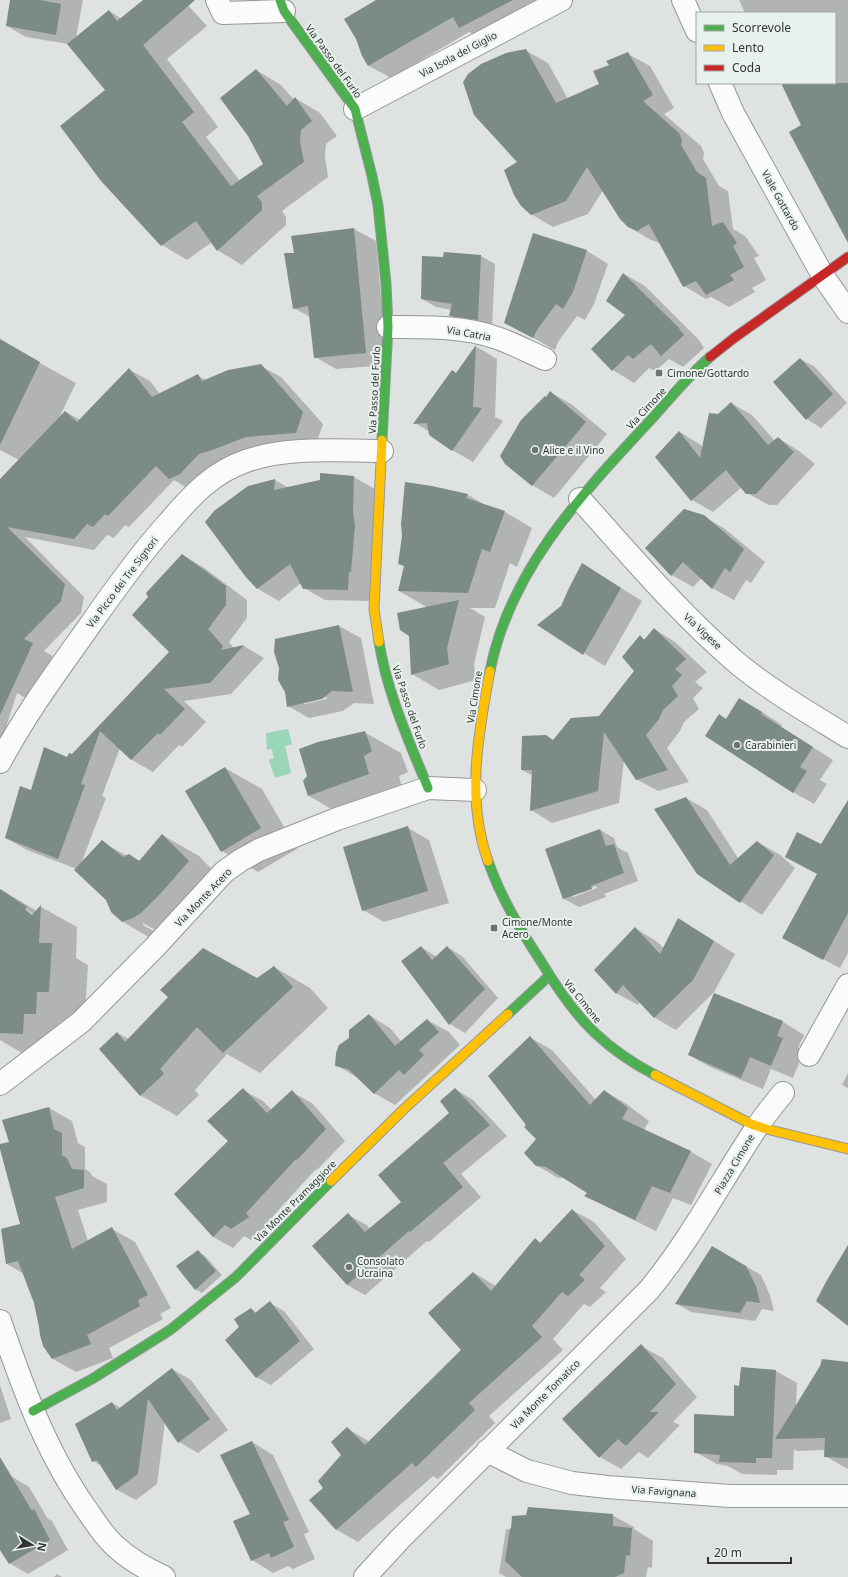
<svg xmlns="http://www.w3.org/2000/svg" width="848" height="1577" font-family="'Noto Sans',sans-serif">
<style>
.water{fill:#99d5b7}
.shadow{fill:#0003;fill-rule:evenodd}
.building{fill:#7c8b84}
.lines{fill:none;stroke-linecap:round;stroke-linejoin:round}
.street-casing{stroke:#959896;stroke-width:24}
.fast-casing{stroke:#959896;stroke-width:11}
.slow-casing{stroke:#959896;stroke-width:11}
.jam-casing{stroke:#959896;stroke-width:11}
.street{stroke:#fafbfa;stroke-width:22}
.fast{stroke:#4caf50;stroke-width:9}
.slow{stroke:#ffc107;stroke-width:9}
.jam{stroke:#c62828;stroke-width:9}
.poi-dot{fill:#6e7270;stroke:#e9f1ed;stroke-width:1.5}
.labels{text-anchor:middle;stroke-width:4;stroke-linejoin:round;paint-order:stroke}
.street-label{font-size:10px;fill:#323533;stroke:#e9f1ed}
.poi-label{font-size:10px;fill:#323533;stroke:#e9f1ed;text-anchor:start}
</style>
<rect width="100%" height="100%" fill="#dee2e0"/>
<polygon class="water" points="288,729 292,744 285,746 291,773 275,778 269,760 274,758 272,749 267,750 266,733"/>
<g class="shadow">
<polygon points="11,0 83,0 76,38 109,11 122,19 145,0 183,0 207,26 167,59 218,127 206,137 240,181 264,164 256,70 281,85 294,100 295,98 320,113 337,136 326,144 325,157 328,177 282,211 286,217 286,225 242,265 217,250 212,242 187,260 162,245 107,90 68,44 26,37 7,26"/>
<polygon points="378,0 539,0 481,39 469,32 391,78 369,66 363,56"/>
<polygon points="739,0 848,0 848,225 782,83 835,83 835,13 745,13"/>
<polygon points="525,50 548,63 568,99 600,85 610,65 628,54 650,66 674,108 664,114 701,146 704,153 703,159 719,186 728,191 733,229 745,236 759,256 754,258 766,280 752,288 755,292 729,307 711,297 706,299 684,286 660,243 651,240 629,227 603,190 588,214 553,227 531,214 518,162"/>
<polygon points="354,229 376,241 387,365 336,369 315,357 310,317 294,308 296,253 292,237"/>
<polygon points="534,234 587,251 608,264 594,304 585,320 577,316 558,342 555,350 505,322"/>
<polygon points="481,256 495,264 492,328 465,324 451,315 452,310 436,307 422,299 444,258"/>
<polygon points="624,274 645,286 699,340 704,348 683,367 669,359 655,371 649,368 634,383 613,370 593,349 626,315"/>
<polygon points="0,341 76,383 59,418 66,412 80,420 130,370 150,381 160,394 198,376 206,380 261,366 281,377 323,424 316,444 190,490 174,480 129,527 125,525 114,538 107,535 94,550 25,537 84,597 81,613 44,651 53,656 32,702 17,693 0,746 0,515 19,460 0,450"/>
<polygon points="477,347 497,359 495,417 503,421 473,462 452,450 430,432 415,423 457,374"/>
<polygon points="800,359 815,367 847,403 821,428 807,419 775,382"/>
<polygon points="550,392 571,404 607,434 554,498 532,485 546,398"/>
<polygon points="731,403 752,415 775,441 778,438 799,451 815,464 777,505 769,505 747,493 742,487 713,512 692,500 680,432 701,445 703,448"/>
<polygon points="321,474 354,477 375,489 369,601 325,600 304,588 301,583 279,601 258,589 245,576 275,480 289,488 321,480"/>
<polygon points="432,487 468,495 489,507 505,512 532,528 517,567 510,563 495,608 470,608 485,617 474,664 476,680 439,690 412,674 428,608 399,591"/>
<polygon points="703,516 725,529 765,562 751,583 746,580 734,600 712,588 702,578 693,587 672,575 646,548"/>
<polygon points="182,555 203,567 247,600 247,618 229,642 234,648 244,646 264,658 231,694 184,701 206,722 182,747 179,745 153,772 132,760 120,748 102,796 106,798 81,864 102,842 127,856 129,855 140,861 162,835 199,856 225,883 170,938 143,923 143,925 168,939 159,943 123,922 107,899 77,869 27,850 6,838 32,792 67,758 72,756 170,652"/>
<polygon points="583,564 642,601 605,666 539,625 562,607"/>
<path d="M 339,626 L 361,638 L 374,704 L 354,703 L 343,711 L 309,718 L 288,706 L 276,639 ZM 326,697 L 327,699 L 304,704 L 304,702 Z"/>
<polygon points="654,629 675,642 707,672 695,682 703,688 693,698 699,709 684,722 680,731 667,748 689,782 658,791 636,779 624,760 619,803 552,823 531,810 533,776 522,770 554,741 600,717 635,671 640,637 646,640"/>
<polygon points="761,711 782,725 781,727 833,760 820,780 827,784 814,804 793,792 726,720"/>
<polygon points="364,732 401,753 408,772 399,776 404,795 345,817 309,796"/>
<polygon points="225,768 262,789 297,849 258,872 222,851"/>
<polygon points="686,798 707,810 738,858 757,842 779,854 795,868 762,915 697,873"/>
<polygon points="848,802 848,953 840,968 800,947 818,874 822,845"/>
<polygon points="408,828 429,840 449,903 384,922 363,910"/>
<path d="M 600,830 L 614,838 L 617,847 L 628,853 L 638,881 L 604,894 L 606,897 L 579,907 L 564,899 ZM 596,886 L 597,888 L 573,897 L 573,895 Z"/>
<path d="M 0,889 L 37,911 L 41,907 L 77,927 L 76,958 L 88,965 L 85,1012 L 73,1012 L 72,1034 L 60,1035 L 59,1055 L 22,1053 L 0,1040 ZM 24,908 L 37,917 L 36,918 L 24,910 Z"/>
<polygon points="679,919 735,954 714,992 676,1030 655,1018 640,1002 638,1005 616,993 635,928 656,941 664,948"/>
<polygon points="421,947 437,957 447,947 462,956 498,998 465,1033 450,1024 402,962"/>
<polygon points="274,967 310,988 328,1008 260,1073 227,1054 195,1090 199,1095 177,1116 140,1095 117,1033 129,1039 257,980"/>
<polygon points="714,994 783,1022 804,1035 798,1048 804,1051 793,1078 771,1069 763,1089 710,1067 689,1055"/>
<polygon points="369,1015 390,1028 402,1042 427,1020 449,1032 460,1045 395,1105 374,1093 358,1078 336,1065 350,1038"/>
<polygon points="531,1038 552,1050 596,1100 604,1091 625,1103 649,1121 644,1130 691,1152 712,1164 691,1205 673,1198 656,1231 607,1207 586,1195 588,1193 566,1178 558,1178 536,1165 538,1139 528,1125"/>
<polygon points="848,1073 848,1088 842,1085"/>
<polygon points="455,1089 473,1100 507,1136 461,1174 481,1197 429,1242 427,1241 365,1295 347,1285 348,1215 367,1225 370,1229 402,1202 451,1113"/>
<polygon points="243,1090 263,1101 272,1110 292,1092 312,1103 345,1141 317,1170 316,1169 265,1225 268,1229 251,1240 244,1236 233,1248 213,1237 175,1194 229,1141"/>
<polygon points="49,1108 72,1121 78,1143 85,1147 85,1169 90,1172 92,1176 107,1184 107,1202 78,1210 88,1241 112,1229 135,1242 171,1308 160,1314 163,1319 109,1348 113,1358 76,1372 53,1359 35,1302 24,1274 7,1264 21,1225 0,1145 10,1143 4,1120"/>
<polygon points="572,1210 594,1222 626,1259 600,1288 606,1292 590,1307 584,1304 553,1339 563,1350 489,1416 495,1423 438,1479 433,1476 358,1542 337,1530 310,1500 325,1488 342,1455 347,1428 370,1442 462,1350 474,1273 496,1286 535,1240 541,1244"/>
<polygon points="713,1247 761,1275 770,1295 774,1311 762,1309 755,1321 691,1312 677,1304"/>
<polygon points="198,1252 205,1256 222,1275 202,1293 195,1289"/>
<polygon points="270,1303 284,1311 314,1349 271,1385 256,1377 240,1327 251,1309 257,1313"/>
<polygon points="641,1346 663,1358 697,1397 673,1422 680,1425 648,1458 639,1452 621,1469 600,1457"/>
<polygon points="848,1363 848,1469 825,1456 825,1450 797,1451 794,1449 793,1470 777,1470 777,1475 742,1474 728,1466 717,1464 695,1452 735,1418 740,1388 776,1371 797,1383 796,1406"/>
<polygon points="172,1369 191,1380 228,1430 198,1453 179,1442 165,1422 157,1484 136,1500 117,1490 102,1466 93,1461 112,1403 121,1408"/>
<polygon points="0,1385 11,1419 0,1423"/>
<polygon points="252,1442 273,1455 309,1532 304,1534 315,1559 293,1569 288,1566 273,1573 252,1560"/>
<polygon points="11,1476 29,1487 48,1519 52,1521 68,1550 28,1574 9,1563 0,1548 0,1483"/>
<polygon points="612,1515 634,1527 634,1529 653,1541 652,1568 648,1567 646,1577 506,1577 499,1573 506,1529 512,1530"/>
<polygon points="57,1574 62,1577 54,1577"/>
</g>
<g class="building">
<polygon points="10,0 40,0 61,4 56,35 6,26"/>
<polygon points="143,0 195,0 143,45 194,112 182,122 231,186 263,164 248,136 220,98 256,69 287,106 295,97 312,121 301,130 300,142 304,162 257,196 262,202 262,210 217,251 196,221 161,246 101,181 60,126 105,90 67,44 109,10 117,21"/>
<polygon points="376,0 513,0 459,28 453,17 368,66 362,56 356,39 344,19"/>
<polygon points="526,49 556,103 599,84 593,71 609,65 606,61 628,52 653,95 643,101 679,133 682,140 681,145 697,172 706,178 712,226 723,222 737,243 733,246 744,267 730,275 734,280 706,295 696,281 683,287 649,224 637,231 628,227 620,219 587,167 566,201 531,215 521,206 514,195 504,170 517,162 474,115 463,82 468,74 481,64 506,53"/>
<polygon points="781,83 848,83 848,243 789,132 801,125"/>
<polygon points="354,228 366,353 314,358 308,306 293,309 284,253 294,253 291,236"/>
<polygon points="533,233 587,250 573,292 563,309 556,304 537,330 533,338 504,323"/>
<polygon points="444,252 481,255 478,320 449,316 452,304 421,299 422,256 443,257"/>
<polygon points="623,273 678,327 684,335 661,356 651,344 633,359 628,355 612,371 591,349 625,315 606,301"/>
<polygon points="0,339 40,362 0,445"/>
<polygon points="476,345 473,407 482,408 452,451 429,435 427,423 413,424 452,370 456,373"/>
<polygon points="800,358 833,394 806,420 773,382"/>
<polygon points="261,364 303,412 296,433 246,437 212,450 199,454 180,474 169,479 156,466 108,516 105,514 93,527 87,524 74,539 7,527 65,584 61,601 24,639 33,643 0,715 0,479 65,411 77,422 129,368 152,397 198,374 202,381 228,370"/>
<polygon points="550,391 586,422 532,486 505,464 500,456 521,420 545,396 546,397"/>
<polygon points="731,402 768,445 778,437 794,452 756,494 746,494 726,470 691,501 655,457 679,431 700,458 709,413 718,414"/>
<polygon points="320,473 354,476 353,512 355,525 351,572 349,572 348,590 303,589 290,564 257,589 245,576 205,522 214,511 248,486 275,479 274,490 320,480"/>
<polygon points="405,482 432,486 468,494 466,498 505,511 490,552 482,549 468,593 398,591 404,566 398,564 402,536 401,524"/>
<polygon points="684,509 704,515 744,549 730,572 725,568 712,589 683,562 671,576 645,548"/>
<polygon points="182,554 226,586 226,605 208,629 223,646 221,650 244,645 210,683 164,689 185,709 160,735 158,733 131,760 100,731 81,784 85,785 58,859 5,838 20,786 31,790 44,747 67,757 69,753 72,754 169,652 132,615 148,597 146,593"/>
<polygon points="582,563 621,588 583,655 537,625 561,606 569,588"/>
<polygon points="459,600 447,648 449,664 411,675 409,636 400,630 397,613"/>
<polygon points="339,625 353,692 332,691 322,699 287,707 285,692 278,680 279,668 274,652 275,639"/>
<polygon points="654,628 686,659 675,669 682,675 672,686 678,696 663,710 659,719 646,735 668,770 636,780 604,732 598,791 530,811 532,770 521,770 522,736 546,735 553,740 571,718 599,716 634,671 622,657 640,635 644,640"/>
<polygon points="739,698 762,712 761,714 813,747 800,767 807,771 793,793 705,736 719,714 726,719"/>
<polygon points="365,731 372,751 364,756 369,774 308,796 303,781 307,776 299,749 318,742"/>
<polygon points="225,767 261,828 221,852 185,791"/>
<polygon points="686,797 730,865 757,841 774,855 740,903 697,874 654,809"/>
<polygon points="848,800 848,913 823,960 782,938 817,874 785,857 797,832 821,844"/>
<polygon points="408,826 428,891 362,911 343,847"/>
<polygon points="600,829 606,846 614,844 624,873 591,886 592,889 563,899 545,849"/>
<polygon points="162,834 189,861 162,892 141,913 133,918 122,922 111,912 106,900 74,870 102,840 123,857 129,854 139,861"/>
<polygon points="0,889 27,907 25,909 32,915 41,905 39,943 52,943 49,992 37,992 36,1014 24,1014 23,1034 0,1033"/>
<polygon points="678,918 714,941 693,980 654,1018 623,985 616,994 594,970 635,927 660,954"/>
<polygon points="421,946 432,960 447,946 485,989 449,1025 401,961"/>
<polygon points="203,948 257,978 274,966 293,987 223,1053 197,1027 160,1069 164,1074 140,1096 99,1049 117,1032 125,1042 168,997 160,990"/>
<polygon points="714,993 783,1021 777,1036 783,1038 771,1066 750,1057 741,1078 688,1055"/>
<polygon points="369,1014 395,1046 427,1019 439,1032 419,1050 424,1055 404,1075 399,1070 374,1094 348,1069 335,1066 336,1053 339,1045 349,1038 349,1030"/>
<polygon points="530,1036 590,1105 604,1090 628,1108 622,1119 691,1151 670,1193 652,1186 635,1220 584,1196 587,1193 546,1167 536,1166 524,1153 536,1139 524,1127 526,1125 488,1076"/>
<polygon points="243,1088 267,1113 292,1090 326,1129 297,1160 296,1159 246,1213 249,1217 231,1229 225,1225 213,1237 174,1194 228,1141 207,1121"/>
<polygon points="455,1088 490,1125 443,1163 463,1187 410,1232 409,1231 347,1285 312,1246 348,1213 365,1232 401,1202 378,1175 449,1113 440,1101"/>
<polygon points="49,1107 54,1129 62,1133 62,1155 67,1158 72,1169 84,1170 84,1188 55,1197 72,1249 112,1227 148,1295 138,1300 140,1306 87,1335 91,1344 52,1359 43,1346 40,1335 39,1327 34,1303 18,1261 6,1264 1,1229 20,1224 0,1149 0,1144 9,1142 2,1120"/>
<polygon points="572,1209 605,1246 579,1275 585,1280 568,1296 562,1292 532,1326 542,1337 469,1403 475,1410 416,1467 412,1463 336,1530 309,1500 323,1488 318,1481 341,1455 331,1442 347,1427 365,1445 461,1350 428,1313 473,1272 491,1291 535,1238 540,1243"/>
<polygon points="848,1245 848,1326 816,1301 827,1280"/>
<polygon points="712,1246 746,1266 756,1286 760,1303 747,1301 740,1313 675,1304"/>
<polygon points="198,1250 216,1271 195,1290 176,1266"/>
<polygon points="270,1301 300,1341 256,1378 225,1340 239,1327 234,1319 251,1308 255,1313"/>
<polygon points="641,1344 676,1384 650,1412 659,1412 626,1446 618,1439 599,1458 562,1419"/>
<polygon points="822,1359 848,1362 848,1458 824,1457 825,1438 775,1439 820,1366"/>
<polygon points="741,1367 776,1370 772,1458 756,1458 756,1463 719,1462 720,1455 694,1453 694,1414 734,1416 734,1385 739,1386"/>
<polygon points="172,1368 210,1419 178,1443 148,1399 138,1474 116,1490 97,1460 92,1462 75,1424 112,1402 117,1410"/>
<polygon points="252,1441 289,1520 283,1522 294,1547 271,1558 269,1553 251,1561 233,1521 250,1514 220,1455"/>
<polygon points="0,1457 32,1511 34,1509 50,1540 9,1564 0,1550"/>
<polygon points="528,1507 613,1514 613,1526 632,1528 630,1556 626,1555 624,1573 615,1577 522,1577 505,1561 510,1528 511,1529 512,1516 526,1515"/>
</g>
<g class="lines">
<g class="street-casing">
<g id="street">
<polyline points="217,0 223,13 284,11"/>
<polyline points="683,0 697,31"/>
<polyline points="720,83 733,113 823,276 848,312"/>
<polyline points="355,109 561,0"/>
<path d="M 388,327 C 425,327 463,326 497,338 C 514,344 529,352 545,359"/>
<path d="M 580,499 C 631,556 679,613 737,663 C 771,691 811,714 848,737"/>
<path d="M 0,762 C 26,713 58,670 90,625 C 115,589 140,554 169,522 C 191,496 213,472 246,461 C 289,446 338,451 382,451"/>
<polyline points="809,1055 848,985"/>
<polyline points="0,1084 81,1022 154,948 224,872 241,860 259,850 337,819 428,788 475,790"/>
<path d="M 0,1321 C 23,1388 47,1455 89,1513 C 97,1525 105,1537 115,1546 C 129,1559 146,1569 164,1577"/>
<polyline points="487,1451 527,1471 572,1483 607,1487 730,1496 848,1496"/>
<path d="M 365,1577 L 400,1539 L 649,1290 C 691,1239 721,1181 757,1127 C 765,1115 774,1104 783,1093"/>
</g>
</g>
<g class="fast-casing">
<g id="fast">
<polyline points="280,0 284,11 355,109 372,176 378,205 386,283 388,327 382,440"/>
<path d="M 379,642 C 387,693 409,741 428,788"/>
<path d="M 490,671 C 509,572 580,496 647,424 C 668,401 687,377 710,357"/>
<path d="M 488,861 C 501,898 521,931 542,963 C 557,988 574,1013 595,1033 C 613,1050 634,1064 655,1075"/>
<polyline points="508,1014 549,976"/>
<polyline points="33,1411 92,1379 170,1330 236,1277 331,1181"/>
</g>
</g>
<g class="slow-casing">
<g id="slow">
<polyline points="379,642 374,609 382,440"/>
<path d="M 488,861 C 466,800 478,734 490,671"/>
<polyline points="655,1075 751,1124 766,1129 848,1149"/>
<polyline points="331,1181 404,1109 508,1014"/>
</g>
</g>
<g class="jam-casing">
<polyline id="jam" points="710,357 734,338 848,257"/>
</g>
<use href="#street" class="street"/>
<use href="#fast" class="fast"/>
<use href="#slow" class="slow"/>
<use href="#jam" class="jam"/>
</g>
<g class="poi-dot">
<rect x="655" y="369" width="8" height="8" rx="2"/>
<circle cx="535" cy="450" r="4"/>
<circle cx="737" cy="745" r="4"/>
<rect x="490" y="924" width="8" height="8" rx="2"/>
<circle cx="349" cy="1267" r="4"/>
</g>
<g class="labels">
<g class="street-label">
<text transform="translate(458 54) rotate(-28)" y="4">Via Isola del Giglio</text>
<text transform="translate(334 61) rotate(54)" y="4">Via Passo del Furlo</text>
<text transform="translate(781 200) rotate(61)" y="4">Viale Gottardo</text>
<text transform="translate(469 333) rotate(10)" y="4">Via Catria</text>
<text transform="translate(374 390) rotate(-87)" y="4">Via Passo del Furlo</text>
<text transform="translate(646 408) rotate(-47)" y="4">Via Cimone</text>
<text transform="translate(122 582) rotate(-53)" y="4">Via Picco dei Tre Signori</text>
<text transform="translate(703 631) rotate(43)" y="4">Via Vigese</text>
<text transform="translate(474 697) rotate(-81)" y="4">Via Cimone</text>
<text transform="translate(410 707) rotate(71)" y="4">Via Passo del Furlo</text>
<text transform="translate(203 897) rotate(-46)" y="4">Via Monte Acero</text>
<text transform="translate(583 1001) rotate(51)" y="4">Via Cimone</text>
<text transform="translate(734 1164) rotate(-59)" y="4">Piazza Cimone</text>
<text transform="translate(295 1201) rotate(-45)" y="4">Via Monte Pramaggiore</text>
<text transform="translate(545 1394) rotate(-45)" y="4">Via Monte Tomatico</text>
<text transform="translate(664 1491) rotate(4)" y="4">Via Favignana</text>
</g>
<g class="poi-label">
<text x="667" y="377">Cimone/Gottardo</text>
<text x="543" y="454">Alice e il Vino</text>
<text x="745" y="749">Carabinieri</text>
<text x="502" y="926">Cimone/Monte<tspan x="502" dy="12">Acero</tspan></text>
<text x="357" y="1265">Consolato<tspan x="357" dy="12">Ucraina</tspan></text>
</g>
</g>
<rect x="696" y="12" width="140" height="72" fill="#e9f1ed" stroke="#a0a6a3"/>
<rect x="704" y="25" width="20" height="6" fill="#4caf50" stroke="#a0a6a3"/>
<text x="732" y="32" font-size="12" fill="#323533">Scorrevole</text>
<rect x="704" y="45" width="20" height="6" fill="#ffc107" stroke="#a0a6a3"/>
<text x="732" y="52" font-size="12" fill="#323533">Lento</text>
<rect x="704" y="65" width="20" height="6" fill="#c62828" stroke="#a0a6a3"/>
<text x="732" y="72" font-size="12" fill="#323533">Coda</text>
<g transform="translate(32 1545) rotate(101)" stroke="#e9f1ed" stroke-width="3" paint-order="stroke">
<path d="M0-3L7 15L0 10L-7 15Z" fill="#323533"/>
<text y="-6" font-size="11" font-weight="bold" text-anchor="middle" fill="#323533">N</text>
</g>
<path d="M708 1557v6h83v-6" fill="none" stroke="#323533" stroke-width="2"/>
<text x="714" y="1557" font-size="12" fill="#323533" stroke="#e9f1ed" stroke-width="3" paint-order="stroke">20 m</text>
</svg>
